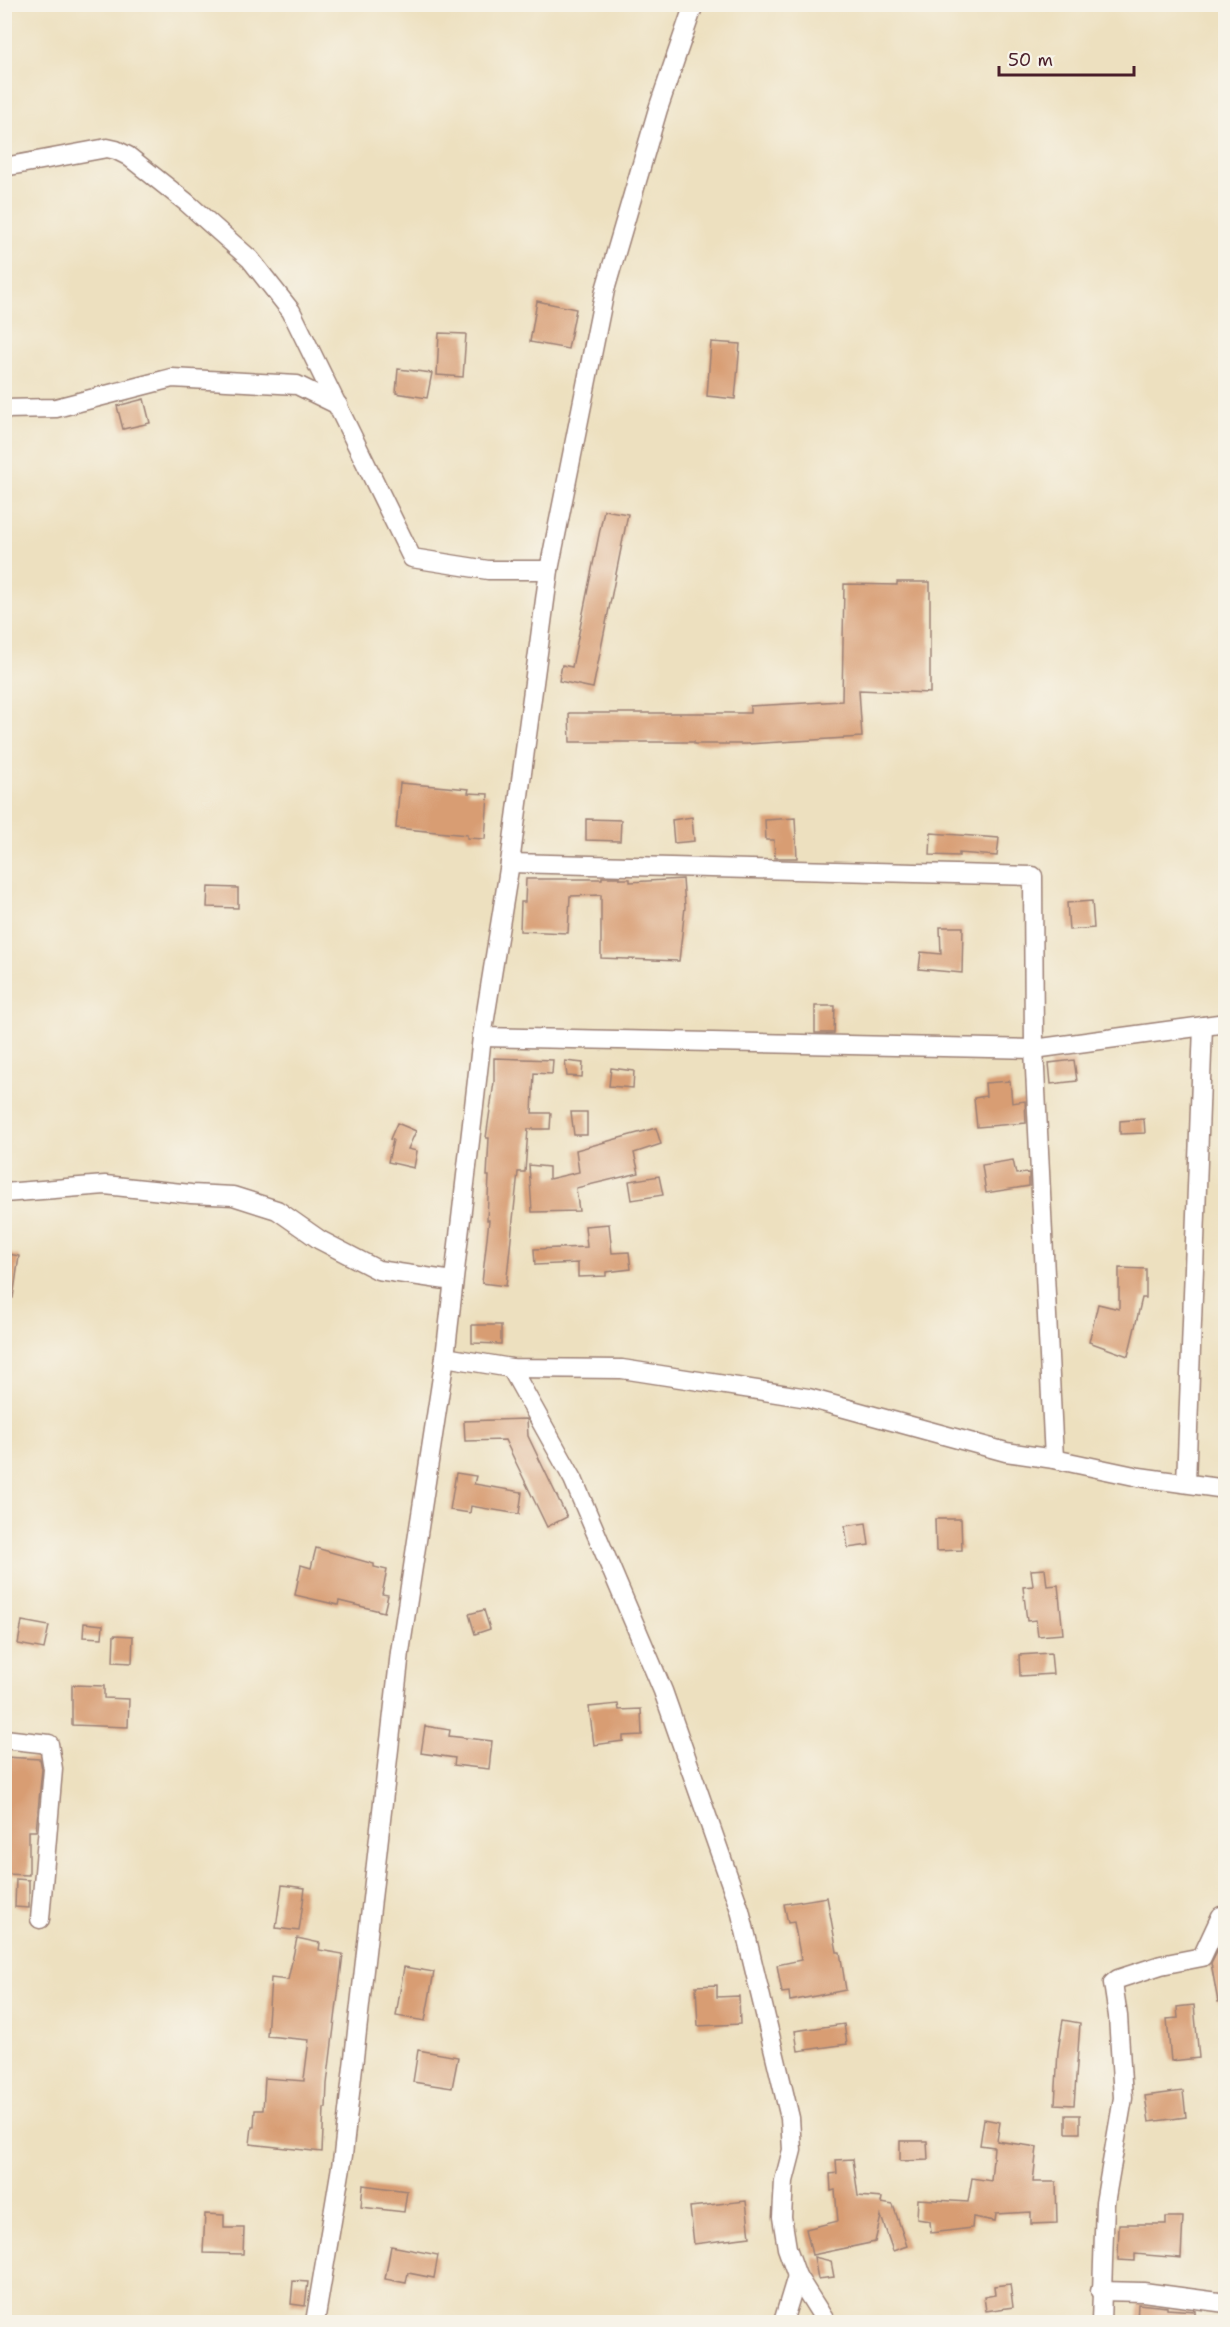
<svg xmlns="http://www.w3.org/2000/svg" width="1230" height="2327" font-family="'Shantell Sans',sans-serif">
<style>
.building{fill:#d89d73}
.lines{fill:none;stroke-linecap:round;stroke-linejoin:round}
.minor-casing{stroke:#9c8075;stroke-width:21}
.minor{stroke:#fff;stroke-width:18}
</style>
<rect width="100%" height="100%" fill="#f7f3e8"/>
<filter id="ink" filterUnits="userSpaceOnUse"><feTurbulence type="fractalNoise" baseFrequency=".0167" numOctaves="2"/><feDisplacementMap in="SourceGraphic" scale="12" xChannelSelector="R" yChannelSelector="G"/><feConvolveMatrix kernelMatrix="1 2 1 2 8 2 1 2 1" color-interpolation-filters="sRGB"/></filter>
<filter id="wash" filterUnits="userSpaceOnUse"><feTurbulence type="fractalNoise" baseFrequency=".008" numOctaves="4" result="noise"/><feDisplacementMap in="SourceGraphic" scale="24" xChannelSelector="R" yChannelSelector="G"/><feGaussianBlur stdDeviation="1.35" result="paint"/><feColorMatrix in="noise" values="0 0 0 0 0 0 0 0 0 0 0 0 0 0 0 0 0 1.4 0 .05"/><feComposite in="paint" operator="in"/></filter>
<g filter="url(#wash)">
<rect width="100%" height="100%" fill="#ede0bf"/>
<g id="blocks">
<g class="building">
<polygon points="537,301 576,309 568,349 530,342"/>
<polygon points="439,333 466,334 463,377 437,375"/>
<polygon points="711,342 740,344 735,399 707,396"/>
<polygon points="398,369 432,373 427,398 396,393"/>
<polygon points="144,399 150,423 123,429 117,406"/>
<polygon points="604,510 628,514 593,688 559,681 562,665 572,667"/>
<polygon points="897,582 930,582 930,693 859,690 862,737 747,744 694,744 694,742 570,742 569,713 750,713 750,706 842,701 844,584 897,585"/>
<polygon points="400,783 469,789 468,793 488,794 485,839 467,838 467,835 396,828"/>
<polygon points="692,817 694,841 674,843 672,820"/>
<polygon points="795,818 797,858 775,858 774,840 766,840 765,820"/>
<polygon points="586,819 621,820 620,841 586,840"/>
<polygon points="931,833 999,838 997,856 959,853 959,856 930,855"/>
<polygon points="602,877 620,877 620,879 630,879 630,882 683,879 685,907 679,961 601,958 601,895 570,896 568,933 520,931 521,902 525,902 526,879 602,879"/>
<polygon points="208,887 238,888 238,908 207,907"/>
<polygon points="1092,901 1094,928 1069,930 1067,903"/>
<polygon points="940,927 963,927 962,973 919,969 921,952 941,954"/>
<polygon points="815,1006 835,1006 834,1033 815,1033"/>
<polygon points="494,1058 553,1060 552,1074 534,1073 532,1113 551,1113 550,1129 528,1129 525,1172 518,1172 506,1286 482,1283 489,1220 487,1220 489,1176 487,1176 489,1138 486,1138 494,1082"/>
<polygon points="1074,1060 1077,1081 1051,1084 1049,1063"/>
<polygon points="565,1061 583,1063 582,1077 567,1076"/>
<polygon points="611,1068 634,1071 633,1088 609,1086"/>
<polygon points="1010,1081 1012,1103 1025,1101 1026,1123 977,1127 974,1098 986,1096 985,1083"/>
<polygon points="571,1112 587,1112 587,1135 574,1135"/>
<polygon points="1144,1119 1145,1133 1120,1134 1120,1121"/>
<polygon points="397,1123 416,1131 408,1149 417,1151 414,1168 388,1162 393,1140 390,1139"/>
<polygon points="656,1128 661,1144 634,1153 639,1173 576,1188 579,1211 532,1212 529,1165 549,1167 549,1179 579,1172 576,1150"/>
<polygon points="1013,1160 1016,1174 1029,1173 1029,1186 986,1193 982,1165"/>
<polygon points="659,1176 663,1195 632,1200 629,1181"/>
<polygon points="609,1224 612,1253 629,1252 631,1269 606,1272 606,1276 578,1277 578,1263 535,1265 534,1249 587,1247 585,1226"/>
<polygon points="4,1253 19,1256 13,1298 4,1297"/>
<polygon points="1119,1268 1146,1269 1146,1298 1142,1298 1128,1356 1089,1342 1098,1304 1119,1309"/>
<polygon points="472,1325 501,1325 501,1344 472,1343"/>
<polygon points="527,1419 528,1436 567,1517 547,1527 505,1440 465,1441 464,1421"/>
<polygon points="456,1473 476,1476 474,1484 522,1492 519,1514 471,1506 470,1513 450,1510"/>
<polygon points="935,1519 961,1519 962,1550 936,1551"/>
<polygon points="866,1523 869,1545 848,1548 845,1526"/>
<polygon points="316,1548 374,1564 374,1567 387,1570 382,1594 388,1595 384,1612 339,1601 338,1605 295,1595 301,1565 311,1568"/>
<polygon points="1045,1569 1047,1586 1058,1585 1063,1634 1038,1636 1036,1620 1027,1621 1023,1587 1033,1586 1031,1570"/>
<polygon points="484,1610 490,1629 475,1634 469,1614"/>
<polygon points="22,1621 49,1626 44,1649 18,1644"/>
<polygon points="84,1623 103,1625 102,1638 83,1637"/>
<polygon points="114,1635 133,1636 132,1663 113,1662"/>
<polygon points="1051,1653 1053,1674 1020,1676 1019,1655"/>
<polygon points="72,1685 104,1686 104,1698 129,1699 128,1727 72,1725"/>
<polygon points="618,1704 619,1710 641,1709 642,1735 623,1736 623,1741 594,1745 589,1707"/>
<polygon points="425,1726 450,1730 449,1736 492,1741 489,1769 454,1765 455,1758 421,1753"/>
<polygon points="4,1757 40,1759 42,1769 36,1831 29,1831 29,1875 4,1874"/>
<polygon points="16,1879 29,1880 29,1908 15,1907"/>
<polygon points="282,1885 305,1888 299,1931 276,1928"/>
<polygon points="827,1897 837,1952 840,1952 846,1990 790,2001 789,1992 782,1993 777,1965 801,1960 794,1922 788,1923 784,1904"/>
<polygon points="297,1938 320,1943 319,1950 343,1954 327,2084 326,2108 324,2108 322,2152 250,2144 252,2127 254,2127 255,2110 263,2110 265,2078 304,2081 304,2079 309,2040 267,2036 271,1978 288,1980"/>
<polygon points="1226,1948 1226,2001 1218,2002 1211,1963 1218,1949"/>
<polygon points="404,1967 434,1972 425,2021 396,2016"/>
<polygon points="717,1985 717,1997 739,1996 740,2024 698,2026 696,1986"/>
<polygon points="1194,2005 1199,2058 1171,2061 1167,2019 1178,2018 1177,2007"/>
<polygon points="1063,2020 1080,2023 1074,2105 1055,2104 1058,2051"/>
<polygon points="844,2024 847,2044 798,2051 795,2031"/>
<polygon points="418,2050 458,2057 452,2088 413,2082"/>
<polygon points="1183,2091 1186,2117 1149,2122 1145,2096"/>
<rect x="1066" y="2115" width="14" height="18"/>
<polygon points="984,2119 1000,2122 997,2141 1037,2147 1033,2182 1056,2182 1057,2223 1031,2224 1031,2212 996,2214 995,2221 973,2217 972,2228 931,2233 930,2221 917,2219 918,2199 968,2202 972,2178 991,2181 994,2147 980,2145"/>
<polygon points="900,2141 927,2141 928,2160 900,2161"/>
<polygon points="853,2159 858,2196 882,2198 881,2203 893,2205 907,2246 893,2251 881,2216 875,2242 812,2255 806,2229 838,2221 835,2190 831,2191 830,2174 837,2173 836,2160"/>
<polygon points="363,2185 407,2191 404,2212 361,2207"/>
<polygon points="746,2201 750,2237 694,2244 690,2207"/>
<polygon points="205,2214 224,2215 224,2228 244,2228 243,2254 203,2253"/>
<polygon points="1166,2217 1183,2217 1181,2258 1135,2254 1135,2261 1118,2260 1119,2224 1166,2224"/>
<polygon points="391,2246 438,2255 434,2278 408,2273 406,2283 385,2279"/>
<polygon points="814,2257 831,2261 834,2277 818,2279"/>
<polygon points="293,2281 308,2282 305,2306 291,2304"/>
<polygon points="1010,2284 1013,2307 986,2311 984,2297 995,2295 994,2286"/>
<polygon points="1138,2304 1167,2307 1167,2309 1195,2311 1195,2322 1137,2322"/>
</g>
</g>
</g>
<g filter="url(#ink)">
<use href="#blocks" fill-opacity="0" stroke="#9c8075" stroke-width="1.5"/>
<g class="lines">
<g class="minor-casing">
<g id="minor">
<polyline points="4,167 107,148 116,150 128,156 186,202 250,259 291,311 412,558 488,570 549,570"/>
<polyline points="4,409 56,408 172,378 297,385 338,405"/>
<polyline points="510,863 1033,876 1034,1049 1054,1459"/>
<polyline points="482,1037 1034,1049 1226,1023"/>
<polyline points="4,1193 105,1185 191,1194 233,1196 277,1210 320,1240 378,1270 453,1281"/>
<polyline points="445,1357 511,1368 622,1369 808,1398 1006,1452 1054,1459 1139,1477 1226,1489"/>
<polyline points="511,1368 573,1479 663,1691 740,1910 790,2118 792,2150 784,2181 782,2217 787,2248 797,2276 826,2322"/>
<polyline points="1186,1483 1203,1026"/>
<polyline points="4,1739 49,1744 53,1769 40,1919"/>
<polyline points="1100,2291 1143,2292 1226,2303"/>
<polyline points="315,2322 343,2155 400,1652 445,1357 482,1037 510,863 549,570 605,290 658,109 694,4"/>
<polyline points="783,2322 797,2276"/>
<polyline points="1101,2322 1105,2203 1123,2098 1118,2016 1113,1983 1118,1979 1161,1965 1202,1957 1221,1916"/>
</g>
</g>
<use href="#minor" class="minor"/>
</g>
</g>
<rect width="1230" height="2327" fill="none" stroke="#f7f3e8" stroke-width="24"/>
<path d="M999 66v9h135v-9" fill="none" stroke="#4a1f2b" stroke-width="3"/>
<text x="1008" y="66" font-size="18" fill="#4a1f2b" stroke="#f7f3e8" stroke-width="4.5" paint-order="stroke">50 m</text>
</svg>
